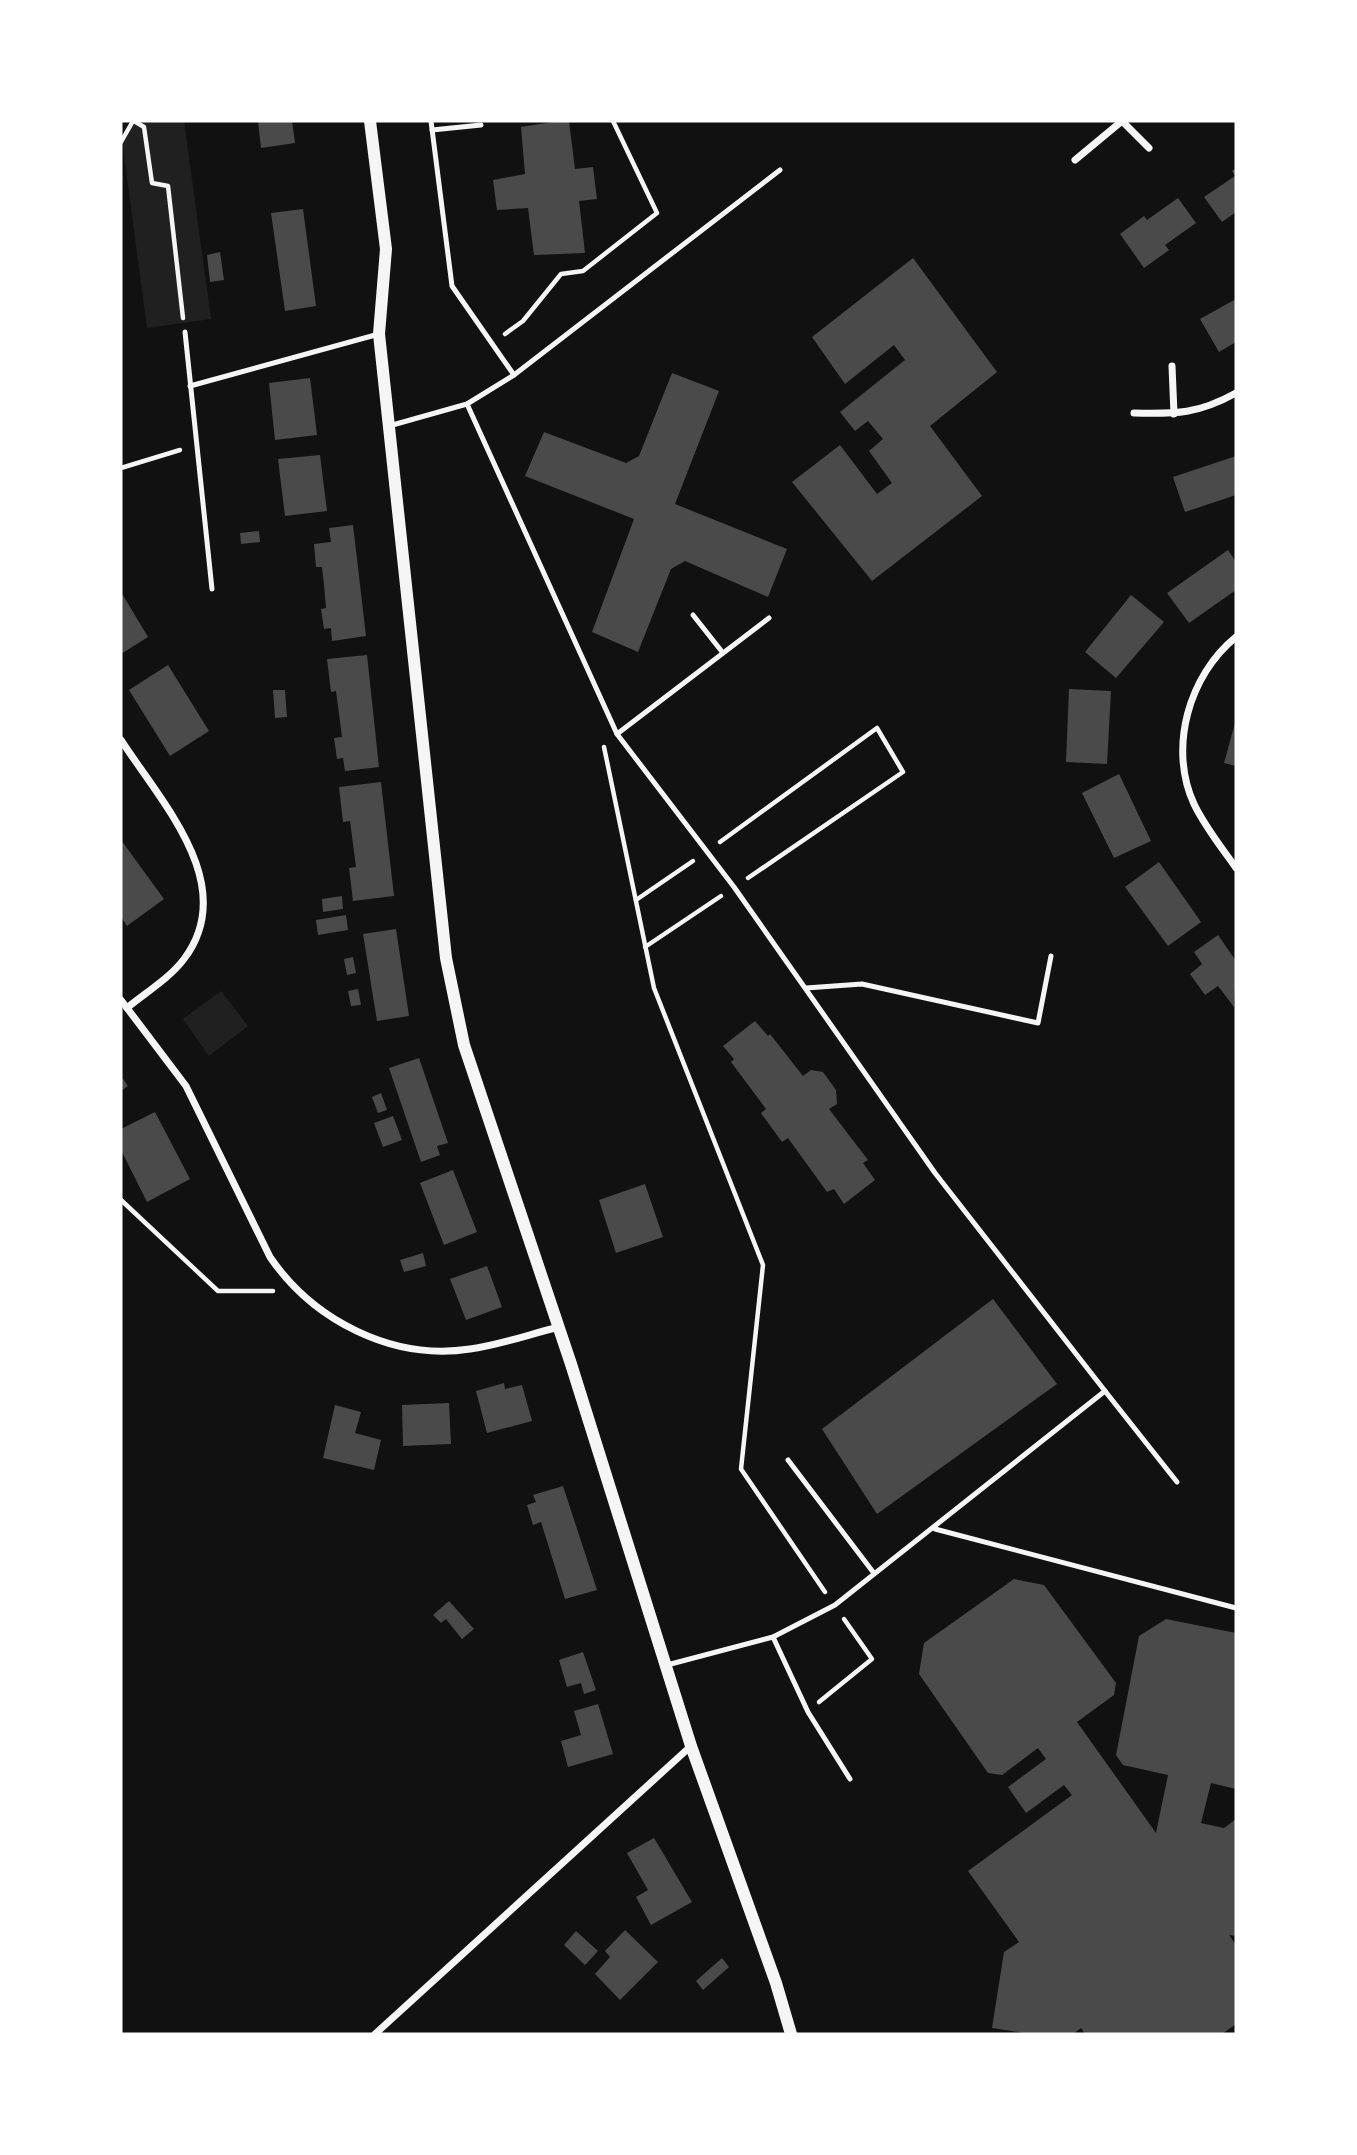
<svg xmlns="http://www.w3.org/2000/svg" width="1357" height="2155" font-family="'DejaVu Sans',sans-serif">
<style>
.green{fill:#202020}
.building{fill:#4a4a4a}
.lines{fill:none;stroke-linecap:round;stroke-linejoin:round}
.path{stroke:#f5f5f5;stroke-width:4.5}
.service{stroke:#f5f5f5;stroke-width:5}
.minor{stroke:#f5f5f5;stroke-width:7}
.tertiary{stroke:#f5f5f5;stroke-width:12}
</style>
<rect width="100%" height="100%" fill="#111"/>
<g class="green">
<polygon points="133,121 184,121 211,319 147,328 122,140"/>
<polygon points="221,991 248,1026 209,1056 183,1019"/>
</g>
<g class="building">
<polygon points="258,121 292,121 295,143 261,148"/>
<polygon points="559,121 569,121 575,169 593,167 597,199 579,201 585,253 534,255 528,208 497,210 493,180 525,174 521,127"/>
<polygon points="1236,168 1236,212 1222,222 1204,197 1235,176 1232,171"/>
<polygon points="1178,198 1196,223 1165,245 1169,250 1144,268 1120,234 1144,216 1147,220"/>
<polygon points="303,209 316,306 285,311 271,213"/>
<polygon points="220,252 224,280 210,282 207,255"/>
<polygon points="913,258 997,372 930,426 982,496 872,581 792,482 840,445 877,494 892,483 869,451 883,439 868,421 855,431 840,412 905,360 894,345 845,384 812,337"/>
<polygon points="1236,299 1236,342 1219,352 1200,319"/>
<polygon points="672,373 719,391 675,504 787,549 768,597 685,561 671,569 638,652 592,632 634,519 525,476 544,432 626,463 639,456"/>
<polygon points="310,378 317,435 275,440 269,383"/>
<polygon points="320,455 327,511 285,516 278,459"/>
<polygon points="1236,456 1236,495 1185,512 1173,477"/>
<polygon points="353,525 366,636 332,641 331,628 324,629 321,609 326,608 324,585 322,567 316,567 314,544 331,542 329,528"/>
<polygon points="259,531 260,542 241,544 240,533"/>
<polygon points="1228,550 1236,562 1236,590 1189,623 1167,593"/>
<polygon points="121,592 148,637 121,654"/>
<polygon points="1131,595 1164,622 1116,678 1085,652"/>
<polygon points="367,655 379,767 345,771 343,758 337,759 334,738 342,737 336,691 331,692 327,659"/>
<polygon points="168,665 209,731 170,756 129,690"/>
<polygon points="1069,689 1111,691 1107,764 1066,762"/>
<polygon points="273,690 285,690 287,717 275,718"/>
<polygon points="1235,723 1236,723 1236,766 1224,763"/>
<polygon points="1119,774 1151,841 1114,858 1082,793"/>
<polygon points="381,782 394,896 353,901 349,868 356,867 350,821 343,822 339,787"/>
<polygon points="121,840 164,899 127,926 121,917"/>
<polygon points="1159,862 1201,922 1168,946 1125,887"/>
<polygon points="342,896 343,909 323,912 322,899"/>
<polygon points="346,915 348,930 318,935 316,920"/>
<polygon points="396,929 409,1016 377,1021 363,934"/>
<polygon points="1218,935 1236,961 1234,1007 1218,986 1205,995 1190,974 1202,964 1194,952"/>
<polygon points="353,957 356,973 347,975 344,959"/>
<polygon points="358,989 361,1005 351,1006 348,991"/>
<polygon points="755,1021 768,1036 770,1034 803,1076 811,1070 823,1072 836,1090 837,1104 829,1109 868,1160 863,1163 875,1180 844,1204 834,1189 827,1192 788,1138 782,1142 761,1113 766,1109 731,1062 734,1059 723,1046"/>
<polygon points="419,1058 448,1143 437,1146 440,1155 421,1162 389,1068"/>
<polygon points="121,1076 128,1086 121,1091"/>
<polygon points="381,1093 387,1110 378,1113 372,1097"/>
<polygon points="155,1112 190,1179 147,1202 121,1150 121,1129"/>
<polygon points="393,1116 402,1140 383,1147 374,1123"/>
<polygon points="453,1170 477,1232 444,1245 420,1183"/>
<polygon points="645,1184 663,1237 616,1253 599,1200"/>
<polygon points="423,1253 426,1266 404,1272 400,1260"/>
<polygon points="487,1266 502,1307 466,1320 450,1279"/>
<polygon points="993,1299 1057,1384 877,1514 822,1429"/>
<polygon points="504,1383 505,1389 522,1385 532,1421 487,1433 476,1391"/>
<polygon points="449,1403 451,1444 403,1446 402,1405"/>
<polygon points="335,1405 361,1412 355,1433 381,1440 374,1470 323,1458"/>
<polygon points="563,1486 597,1590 565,1599 541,1522 533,1525 527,1505 536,1502 533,1495"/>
<polygon points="1014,1579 1044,1585 1116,1683 1114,1695 1077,1722 1156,1833 1168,1775 1123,1765 1116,1755 1139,1636 1166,1619 1236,1633 1236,1789 1211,1783 1201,1823 1224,1828 1236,1819 1236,1936 1229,1935 1236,1945 1236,2024 1222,2034 1085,2034 1081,2028 1073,2034 1030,2034 992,2028 1004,1952 1019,1942 968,1871 1072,1795 1064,1785 1026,1813 1008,1787 1046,1759 1038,1748 1002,1775 988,1773 919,1674 924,1643"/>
<polygon points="449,1601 474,1629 462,1639 446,1619 441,1623 433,1615"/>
<polygon points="583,1652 596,1690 584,1694 581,1683 567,1687 559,1660"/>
<polygon points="598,1704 613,1754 568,1767 561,1741 581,1735 574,1711"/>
<polygon points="654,1838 692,1902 651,1925 636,1897 648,1890 627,1853"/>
<polygon points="625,1930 658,1962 620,2000 595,1974 610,1957 605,1951"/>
<polygon points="576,1931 598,1951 585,1965 564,1945"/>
<polygon points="722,1958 729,1967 703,1990 696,1981"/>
</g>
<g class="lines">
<g class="path">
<polyline points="134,121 144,127 152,183 168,186 183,318"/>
<polyline points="121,142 133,121"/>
<polyline points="505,334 523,321 561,274 583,271 657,213 613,121"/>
<polyline points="121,468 180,450"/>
<polyline points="604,747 654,988 763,1265 741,1469 825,1592"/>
<polyline points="720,842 877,728 903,772 748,878"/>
<polyline points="636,900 693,861"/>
<polyline points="645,947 721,896"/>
<polyline points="121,1200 218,1291 273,1291"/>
<polyline points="819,1702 872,1659 844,1619"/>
</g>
<g class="service">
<polyline points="431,121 452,286 514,375"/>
<polyline points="432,130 481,125"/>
<polyline points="185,332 212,589"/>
<polyline points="190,386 379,334"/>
<polyline points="467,404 617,734 734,887 935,1173 1105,1391 835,1605 773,1637 667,1665"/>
<polyline points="389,426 467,404 514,375 780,170"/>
<polyline points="693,615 723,653"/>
<polyline points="617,734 769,618"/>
<polyline points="806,988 862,984 1038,1023 1051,956"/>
<polyline points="1105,1391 1177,1482"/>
<polyline points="788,1460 873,1572"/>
<polyline points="935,1529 1236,1608"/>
<polyline points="773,1637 808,1712 850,1779"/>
</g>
<g class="minor">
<polyline points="1122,121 1149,148"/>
<polyline points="1075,160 1122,121"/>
<polyline points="1172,366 1174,414"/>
<path d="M 1134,413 C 1177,414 1198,414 1236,393"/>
<path d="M 1236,637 C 1189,675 1168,748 1194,804 C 1205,827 1222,848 1236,868"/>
<path d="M 121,740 C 161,802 240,885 184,959 C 170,978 145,993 127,1008"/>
<path d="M 121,1000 L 186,1086 L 270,1257 C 313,1320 392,1361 470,1349 C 500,1345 530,1334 559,1327"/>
<polyline points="375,2034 691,1746"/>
</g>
<polyline class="tertiary" points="370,121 386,249 379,334 446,958 464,1045 571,1364 691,1746 776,1983 791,2034"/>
</g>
<rect width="1357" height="2155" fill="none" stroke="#ffffff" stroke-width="245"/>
</svg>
